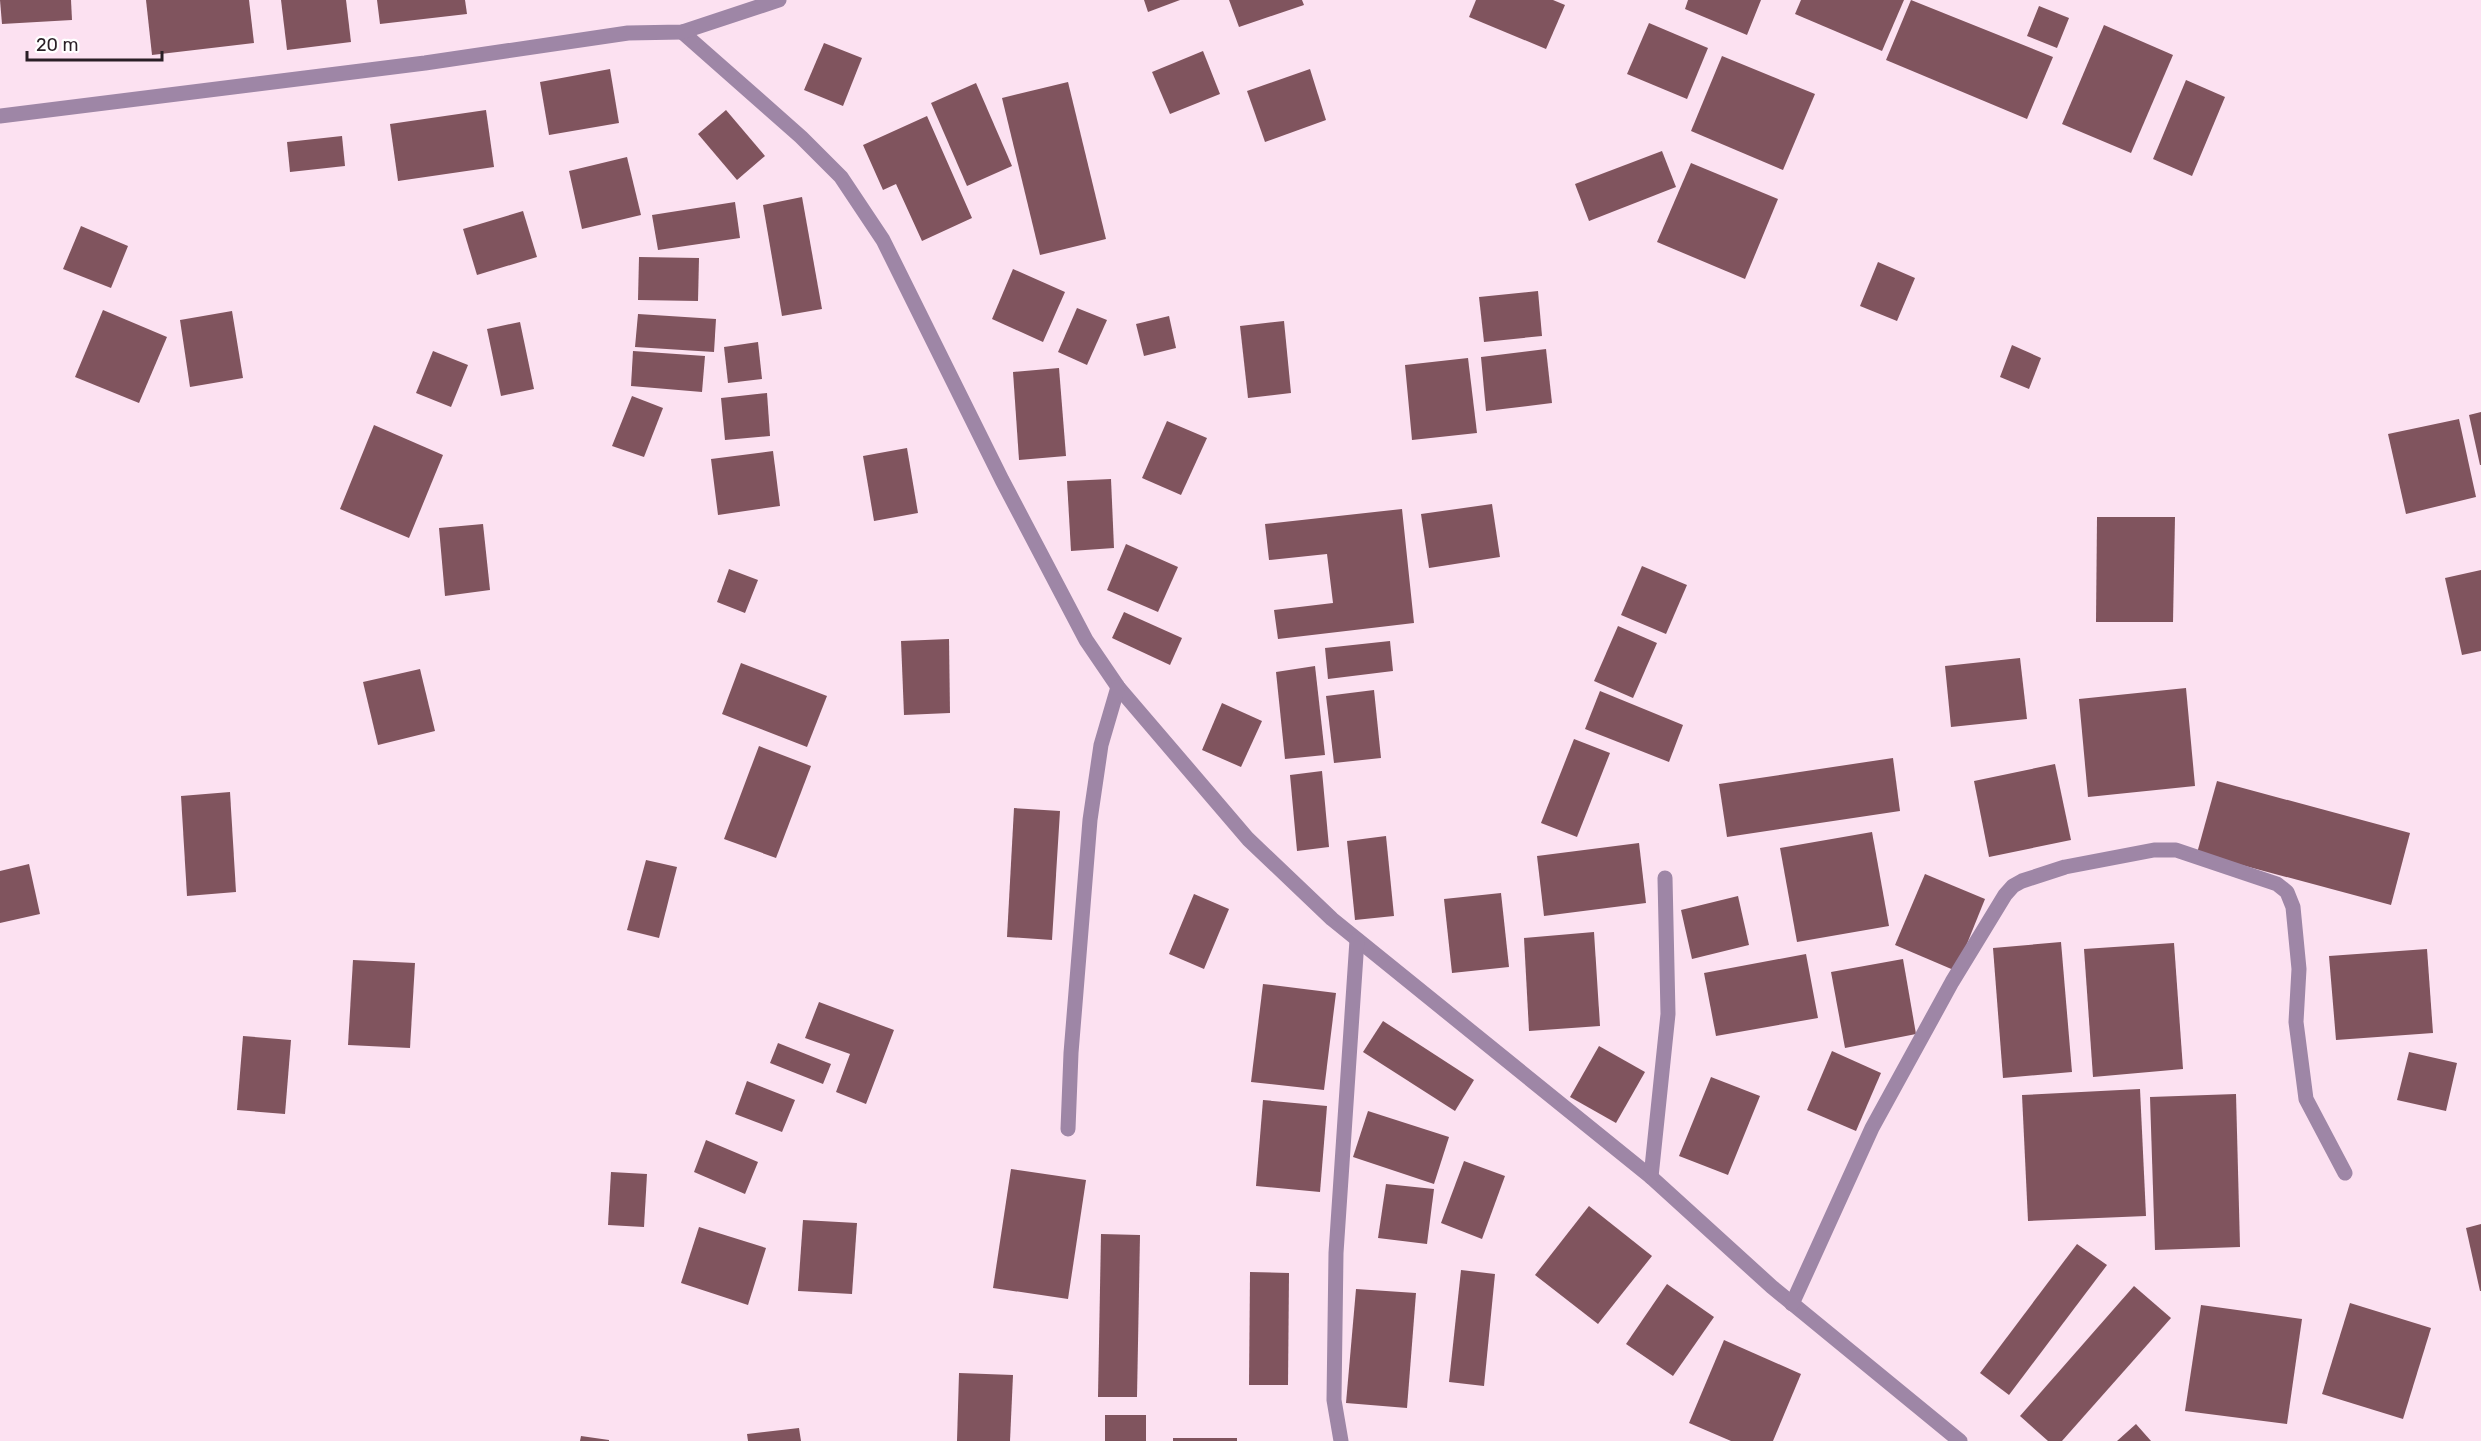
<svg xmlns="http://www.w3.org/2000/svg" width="2481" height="1441" font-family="Rubik,sans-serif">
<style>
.building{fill:#80545e}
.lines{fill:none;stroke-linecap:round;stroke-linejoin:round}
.minor{stroke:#9e86a6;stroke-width:15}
</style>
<rect width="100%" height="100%" fill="#fce1f1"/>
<g class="building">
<polygon points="0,0 71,0 72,20 2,24"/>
<polygon points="146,0 249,0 254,43 152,55"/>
<polygon points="281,0 346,0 351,42 287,50"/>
<polygon points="377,0 465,0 467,14 380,24"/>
<polygon points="1144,0 1180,0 1148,12"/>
<polygon points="1229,0 1302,0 1304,5 1239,27"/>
<polygon points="1476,0 1553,0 1565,5 1546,49 1469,17"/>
<polygon points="1688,0 1761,0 1747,35 1685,9"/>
<polygon points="1801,0 1904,0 1882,51 1795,14"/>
<polygon points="1911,0 2053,57 2027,119 1886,60"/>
<polygon points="2039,6 2069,18 2057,48 2027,36"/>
<polygon points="1649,23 1708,48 1687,99 1627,74"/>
<polygon points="2104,25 2173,55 2131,153 2062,124"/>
<polygon points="824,43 862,58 843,106 804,90"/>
<polygon points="1203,51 1220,94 1170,114 1152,72"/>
<polygon points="1722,56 1815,94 1783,170 1691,131"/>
<polygon points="610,69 619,123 549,135 540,82"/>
<polygon points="1310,69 1326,120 1265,142 1247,91"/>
<polygon points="2186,80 2225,97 2192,176 2153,159"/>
<polygon points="1068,82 1106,239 1040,255 1002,98"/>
<polygon points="976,83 1012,166 967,186 931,103"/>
<polygon points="486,110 494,167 398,181 390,124"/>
<polygon points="726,110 765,156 737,180 698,134"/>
<polygon points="927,116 972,218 922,241 896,184 883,190 863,145"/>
<polygon points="342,136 345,166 290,172 287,142"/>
<polygon points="1662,151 1676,187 1589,221 1575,184"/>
<polygon points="627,157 641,215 582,229 569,171"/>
<polygon points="1691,163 1778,199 1745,279 1657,242"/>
<polygon points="802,197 822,309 782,316 763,205"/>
<polygon points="735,202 740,238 658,250 652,215"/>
<polygon points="523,211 537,257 477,275 463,229"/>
<polygon points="81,226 128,246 111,288 63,269"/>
<polygon points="639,257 699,258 698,301 638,300"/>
<polygon points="1878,262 1915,278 1897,321 1860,306"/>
<polygon points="1013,269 1065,292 1043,342 992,319"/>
<polygon points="1538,291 1542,336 1484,342 1479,297"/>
<polygon points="1077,308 1107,320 1087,365 1058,352"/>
<polygon points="103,310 167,337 139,403 75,377"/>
<polygon points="232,311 243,378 190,387 180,320"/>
<polygon points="638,314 716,319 714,352 635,347"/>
<polygon points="1169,316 1176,348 1144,356 1136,324"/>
<polygon points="1284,321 1291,393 1248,398 1240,326"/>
<polygon points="520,322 534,389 501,396 487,329"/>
<polygon points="758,342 762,379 728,383 724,347"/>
<polygon points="2012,345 2041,358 2029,389 2000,377"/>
<polygon points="1546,349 1552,403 1486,411 1481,357"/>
<polygon points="433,351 468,365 451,407 416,393"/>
<polygon points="633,351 705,356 702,392 631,386"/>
<polygon points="1468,358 1477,433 1412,440 1405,365"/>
<polygon points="1059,368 1066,456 1019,460 1013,372"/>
<polygon points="767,393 770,436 725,440 721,398"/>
<polygon points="632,396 663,408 644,457 612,446"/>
<polygon points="2481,412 2481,465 2480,465 2469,415"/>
<polygon points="2459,419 2476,497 2406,514 2388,434"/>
<polygon points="1167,421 1207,438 1181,495 1142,478"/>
<polygon points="374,425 443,455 409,538 340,509"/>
<polygon points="907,448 918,513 874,521 863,456"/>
<polygon points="773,451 780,506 718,515 711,459"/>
<polygon points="1111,479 1114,548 1071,551 1067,481"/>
<polygon points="1492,504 1500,557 1429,568 1421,514"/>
<polygon points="1402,509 1414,623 1278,639 1274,610 1333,603 1327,554 1269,560 1265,524"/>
<polygon points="2097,517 2175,517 2173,622 2096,622"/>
<polygon points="483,524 490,590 445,596 439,528"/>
<polygon points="1126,544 1178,567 1158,612 1107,590"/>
<polygon points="1642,566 1687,585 1666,634 1621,615"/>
<polygon points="729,569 758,580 745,613 717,602"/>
<polygon points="2481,570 2481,651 2462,655 2445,578"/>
<polygon points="1124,612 1182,638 1170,665 1112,638"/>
<polygon points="1618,626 1657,643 1633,698 1594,681"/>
<polygon points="949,639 950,713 904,715 901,641"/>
<polygon points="1390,641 1393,671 1328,679 1325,648"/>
<polygon points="2020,658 2027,719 1951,727 1945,666"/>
<polygon points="741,663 827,696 807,747 722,714"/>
<polygon points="1315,666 1325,755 1285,759 1276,672"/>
<polygon points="420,669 435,731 378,745 363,682"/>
<polygon points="2186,688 2195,786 2088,797 2079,699"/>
<polygon points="1374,690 1381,758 1334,763 1326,696"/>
<polygon points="1600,691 1683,725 1669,762 1585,729"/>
<polygon points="1222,703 1262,721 1241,767 1202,750"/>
<polygon points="1574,739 1610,753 1577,837 1541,823"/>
<polygon points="759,746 811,766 776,858 724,839"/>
<polygon points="1893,758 1900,811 1727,837 1719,784"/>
<polygon points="2055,764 2071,840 1989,857 1974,781"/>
<polygon points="1322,771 1329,847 1297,851 1290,775"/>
<polygon points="2217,781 2410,833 2391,905 2197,853"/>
<polygon points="230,792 236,892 187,896 181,796"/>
<polygon points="1014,808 1060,811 1052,940 1007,937"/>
<polygon points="1872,832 1889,926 1797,942 1780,848"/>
<polygon points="1386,836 1394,916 1355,920 1347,841"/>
<polygon points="1639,843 1646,903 1544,916 1537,856"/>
<polygon points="646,860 677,867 659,938 627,930"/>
<polygon points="29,864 40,914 0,923 0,871"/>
<polygon points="1925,874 1985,899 1956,971 1895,945"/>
<polygon points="1501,893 1509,967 1452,973 1444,899"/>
<polygon points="1194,894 1229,909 1204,969 1169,954"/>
<polygon points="1738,896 1749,945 1692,959 1681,910"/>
<polygon points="1594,932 1600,1026 1529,1031 1524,938"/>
<polygon points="2061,942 2072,1072 2003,1078 1993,948"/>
<polygon points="2174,943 2183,1069 2093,1077 2084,949"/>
<polygon points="2427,949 2433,1033 2336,1040 2329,956"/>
<polygon points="1806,954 1818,1018 1716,1036 1704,973"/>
<polygon points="1903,959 1916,1034 1845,1048 1831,972"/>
<polygon points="353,960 415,963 410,1048 348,1045"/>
<polygon points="1263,984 1336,993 1324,1090 1251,1082"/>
<polygon points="819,1002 894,1030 866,1104 836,1092 850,1054 805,1038"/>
<polygon points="1383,1021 1474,1080 1455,1111 1363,1052"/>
<polygon points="243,1036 291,1040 285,1114 237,1110"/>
<polygon points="778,1043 831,1064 823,1084 770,1063"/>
<polygon points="1599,1046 1645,1072 1616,1123 1570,1097"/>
<polygon points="1832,1051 1881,1073 1856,1131 1807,1110"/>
<polygon points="2409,1052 2457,1063 2446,1111 2397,1100"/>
<polygon points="1711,1077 1760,1096 1728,1175 1679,1156"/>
<polygon points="747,1081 795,1100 782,1132 735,1114"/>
<polygon points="2140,1089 2146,1216 2028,1221 2022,1095"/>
<polygon points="2236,1094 2240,1247 2155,1250 2150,1097"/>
<polygon points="1263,1100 1327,1106 1320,1192 1256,1186"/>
<polygon points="1368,1111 1449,1137 1434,1184 1353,1157"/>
<polygon points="706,1140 758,1162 745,1194 694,1172"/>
<polygon points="1464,1161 1505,1176 1482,1239 1441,1223"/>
<polygon points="1011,1169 1086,1180 1068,1299 993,1288"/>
<polygon points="611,1172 647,1174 644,1227 608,1225"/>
<polygon points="1386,1184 1434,1189 1427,1244 1378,1238"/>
<polygon points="1589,1206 1652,1256 1598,1324 1535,1275"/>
<polygon points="803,1220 857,1223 852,1294 798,1291"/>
<polygon points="2481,1224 2481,1291 2480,1291 2466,1228"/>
<polygon points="699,1227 766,1248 748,1305 681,1283"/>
<polygon points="1101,1234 1140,1235 1137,1397 1098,1397"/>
<polygon points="2077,1244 2107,1265 2009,1395 1980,1373"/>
<polygon points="1461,1270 1495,1274 1484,1386 1449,1382"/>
<polygon points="1250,1272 1289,1273 1288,1385 1249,1385"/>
<polygon points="1667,1284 1714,1317 1673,1376 1626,1344"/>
<polygon points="2134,1286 2171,1318 2062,1441 2048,1441 2020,1416"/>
<polygon points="1356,1289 1416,1293 1407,1408 1346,1403"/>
<polygon points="2350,1303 2431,1328 2403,1419 2322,1394"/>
<polygon points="2201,1305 2302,1319 2287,1424 2185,1411"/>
<polygon points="1724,1340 1801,1374 1773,1441 1731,1441 1689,1423"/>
<polygon points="959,1373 1013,1375 1010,1441 957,1441"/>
<rect x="1105" y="1415" width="41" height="26"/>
<polygon points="2136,1424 2151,1441 2117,1441"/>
<polygon points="799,1428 801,1441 748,1441 747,1434"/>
<polygon points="581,1436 609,1440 609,1441 580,1441"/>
<rect x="1173" y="1438" width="64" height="3"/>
</g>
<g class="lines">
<g class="minor">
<polyline points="682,32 801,137 841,177 883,240 1002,480 1086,640 1118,687 1248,839 1332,919 1651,1177 1772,1287 1960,1441"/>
<polyline points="0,116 425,63 628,33 682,32 779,0"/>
<polyline points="1068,1129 1071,1053 1090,820 1101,745 1118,687"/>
<polyline points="1651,1177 1668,1014 1665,878"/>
<polyline points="1792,1304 1872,1128 1952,982 2005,895 2013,886 2022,881 2065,867 2154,850 2176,850 2277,884 2287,892 2293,907 2299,969 2296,1022 2306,1099 2345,1173"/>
<polyline points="1341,1441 1334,1400 1336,1253 1357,940"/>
</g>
</g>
<path d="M27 51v9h135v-9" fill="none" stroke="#2a1f26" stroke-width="3"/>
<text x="36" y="51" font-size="18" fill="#2a1f26" stroke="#ffffff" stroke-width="4.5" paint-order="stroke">20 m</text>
</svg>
